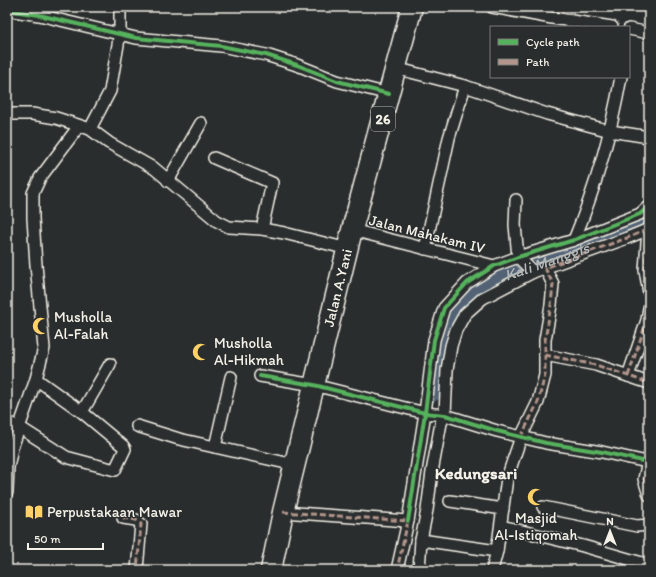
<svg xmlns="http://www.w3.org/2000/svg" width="656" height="577" font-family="Itim,sans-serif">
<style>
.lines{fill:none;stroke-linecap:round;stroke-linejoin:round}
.river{stroke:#526374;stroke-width:18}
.street-casing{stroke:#f4f1e8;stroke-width:14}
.highway-casing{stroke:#f4f1e8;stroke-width:23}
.street{stroke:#2a2d2e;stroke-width:11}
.highway{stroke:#2a2d2e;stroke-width:20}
.quiet{stroke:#b2968c;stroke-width:3;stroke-dasharray:6 3;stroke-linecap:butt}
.cycleway-casing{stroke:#2a2d2e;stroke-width:6}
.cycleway{stroke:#56b35d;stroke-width:4}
.labels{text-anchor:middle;stroke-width:3;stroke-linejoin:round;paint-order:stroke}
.shield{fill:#2a2d2e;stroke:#b7b6b0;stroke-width:1}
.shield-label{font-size:14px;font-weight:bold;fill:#f4f1e8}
.street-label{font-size:15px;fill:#f4f1e8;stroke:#2a2d2e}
.poi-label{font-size:15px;fill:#f4f1e8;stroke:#2a2d2e;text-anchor:start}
.water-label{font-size:16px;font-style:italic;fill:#b3b8ba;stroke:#2a2d2e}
.quarter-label{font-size:17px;font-weight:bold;fill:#f4f1e8;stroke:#2a2d2e}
</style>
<rect width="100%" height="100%" fill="#2a2d2e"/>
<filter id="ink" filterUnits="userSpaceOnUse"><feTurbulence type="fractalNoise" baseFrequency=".025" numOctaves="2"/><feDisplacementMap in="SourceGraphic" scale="8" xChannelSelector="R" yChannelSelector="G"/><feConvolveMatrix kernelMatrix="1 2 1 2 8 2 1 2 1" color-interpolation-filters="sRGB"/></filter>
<g filter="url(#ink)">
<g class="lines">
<path class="river" id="s1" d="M 432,393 L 441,338 L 449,311 L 466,296 L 491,280 L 590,246 L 649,222"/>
<g class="street-casing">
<g id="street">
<polyline points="492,7 552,18 612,27"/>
<polyline points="7,10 39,15 136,38 221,46 266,55 297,65 337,81 389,94"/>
<polyline points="629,29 649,33"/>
<polyline points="395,68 465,86 547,114 610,131 649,137"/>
<polyline points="7,114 32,114 56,118 90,129 109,143 155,169 217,221 229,227 262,229 284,233 348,249"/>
<polyline points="90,129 110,91 120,33 120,7"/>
<polyline points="214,158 272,183 262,229"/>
<polyline points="168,181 201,123"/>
<polyline points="516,200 515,225 518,257 533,272 627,238 649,229"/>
<polyline points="648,229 645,270 649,293"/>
<polyline points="352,230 494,266"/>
<path d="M 574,240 C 596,187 611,133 621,77"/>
<polyline points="425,249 449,138 465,86"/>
<polyline points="545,355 596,365 649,383"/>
<polyline points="260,376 314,385 425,413 445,415 497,431 546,443 602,452 647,462"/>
<polyline points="628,376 647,320 649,308"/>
<polyline points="82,412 110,364"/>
<polyline points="7,422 19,427 66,457 115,470 125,449 123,446 82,412 36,379"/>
<polyline points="137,426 179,439 295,465"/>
<polyline points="215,447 231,377"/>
<polyline points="649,457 644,479 649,495"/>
<polyline points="7,492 8,467 12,448 36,379 44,348 36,265 33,218 33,193 40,178 79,126"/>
<polyline points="450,501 503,509"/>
<polyline points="543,507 637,526 649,525"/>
<polyline points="283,512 408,521 397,570"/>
<polyline points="123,518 136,520 141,524 137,570"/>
<polyline points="408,521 425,413 434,340 444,308 467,283 494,266 518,257 574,240 640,214 649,206"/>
<polyline points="501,526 583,546 649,565"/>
<polyline points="421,540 497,551"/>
<polyline points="419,570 421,540 427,510 432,472 441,423 445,415 447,370 451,346 456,330 465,314 483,298 533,272"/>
<polyline points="492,570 497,551 507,478 521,437 538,402 545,375 545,340 551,305 553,284 545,268"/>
</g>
</g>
<g class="highway-casing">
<g id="highway">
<path id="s2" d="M 271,570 L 283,512 L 352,230 L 412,7"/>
</g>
</g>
<use href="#street" class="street"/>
<use href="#highway" class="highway"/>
<g class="quiet">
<polyline points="648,229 645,270 649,293"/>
<polyline points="545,355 596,365 649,383"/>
<polyline points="628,376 647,320 649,308"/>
<polyline points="521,437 538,402 545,375 545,340 551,305 553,284 545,268 627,238 649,229"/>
<polyline points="648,459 644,479 649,495"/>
<polyline points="283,512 408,521 397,570"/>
<polyline points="123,518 136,520 141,524 137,570"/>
</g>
<g class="cycleway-casing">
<g id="cycleway">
<polyline points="7,10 39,15 136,38 221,46 266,55 297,65 337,81 389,94"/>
<polyline points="260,376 314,385 425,413 445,415 497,431 546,443 602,452 647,462"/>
<polyline points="408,521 425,413 434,340 444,308 467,283 494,266 518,257 574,240 640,214 649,206"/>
</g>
</g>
<use href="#cycleway" class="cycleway"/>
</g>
</g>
<defs>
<g id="mosque-bare" transform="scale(1.38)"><path d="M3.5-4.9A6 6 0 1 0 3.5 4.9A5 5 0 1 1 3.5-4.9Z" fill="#ffd166" stroke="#2a2d2e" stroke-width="2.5" paint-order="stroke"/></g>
<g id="library-bare" transform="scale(1.38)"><path d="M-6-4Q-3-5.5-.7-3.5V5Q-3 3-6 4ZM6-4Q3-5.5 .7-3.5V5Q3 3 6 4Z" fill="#ffd166" stroke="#2a2d2e" stroke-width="2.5" paint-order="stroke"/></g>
</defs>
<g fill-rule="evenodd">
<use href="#mosque-bare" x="41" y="326"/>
<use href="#mosque-bare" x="201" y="352"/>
<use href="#mosque-bare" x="536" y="497"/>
<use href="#library-bare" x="34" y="512"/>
</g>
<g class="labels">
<rect class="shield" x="371" y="107" width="24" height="24" rx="3"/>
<g class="shield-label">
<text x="383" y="124">26</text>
</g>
<g class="street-label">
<text transform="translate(427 234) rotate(14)" y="5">Jalan Mahakam IV</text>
<text dy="5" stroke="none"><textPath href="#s2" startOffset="290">Jalan A.Yani</textPath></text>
</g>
<g class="poi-label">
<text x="54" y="322">Musholla<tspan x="54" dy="17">Al-Falah</tspan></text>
<text x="214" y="348">Musholla<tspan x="214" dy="17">Al-Hikmah</tspan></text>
<text x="47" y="517">Perpustakaan Mawar</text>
<text x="536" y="523" text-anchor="middle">Masjid<tspan x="536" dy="17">Al-Istiqomah</tspan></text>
</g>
<g class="water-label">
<text dy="6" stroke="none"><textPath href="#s1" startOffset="195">Kali Manggis</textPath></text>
</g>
<g class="quarter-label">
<text x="476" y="479">Kedungsari</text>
</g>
</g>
<rect width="656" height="577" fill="none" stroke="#2a2d2e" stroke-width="24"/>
<rect x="12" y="12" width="632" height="553" fill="none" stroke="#f4f1e8" stroke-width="1.5" filter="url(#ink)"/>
<rect x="490" y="26" width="140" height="52" fill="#2a2d2e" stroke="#7b7b78"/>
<rect x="498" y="39" width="20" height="6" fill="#56b35d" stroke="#7b7b78"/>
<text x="526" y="46" font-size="12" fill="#f4f1e8">Cycle path</text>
<rect x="498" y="59" width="20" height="6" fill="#b2968c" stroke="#7b7b78"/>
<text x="526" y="66" font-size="12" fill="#f4f1e8">Path</text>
<g transform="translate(610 531)" stroke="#2a2d2e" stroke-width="3" paint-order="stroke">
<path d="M0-3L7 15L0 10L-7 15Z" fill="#f4f1e8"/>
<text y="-6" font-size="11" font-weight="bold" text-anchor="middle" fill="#f4f1e8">N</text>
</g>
<path d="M28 543v6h75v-6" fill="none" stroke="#f4f1e8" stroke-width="2"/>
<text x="34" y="543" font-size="12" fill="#f4f1e8" stroke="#2a2d2e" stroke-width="3" paint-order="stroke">50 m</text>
</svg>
